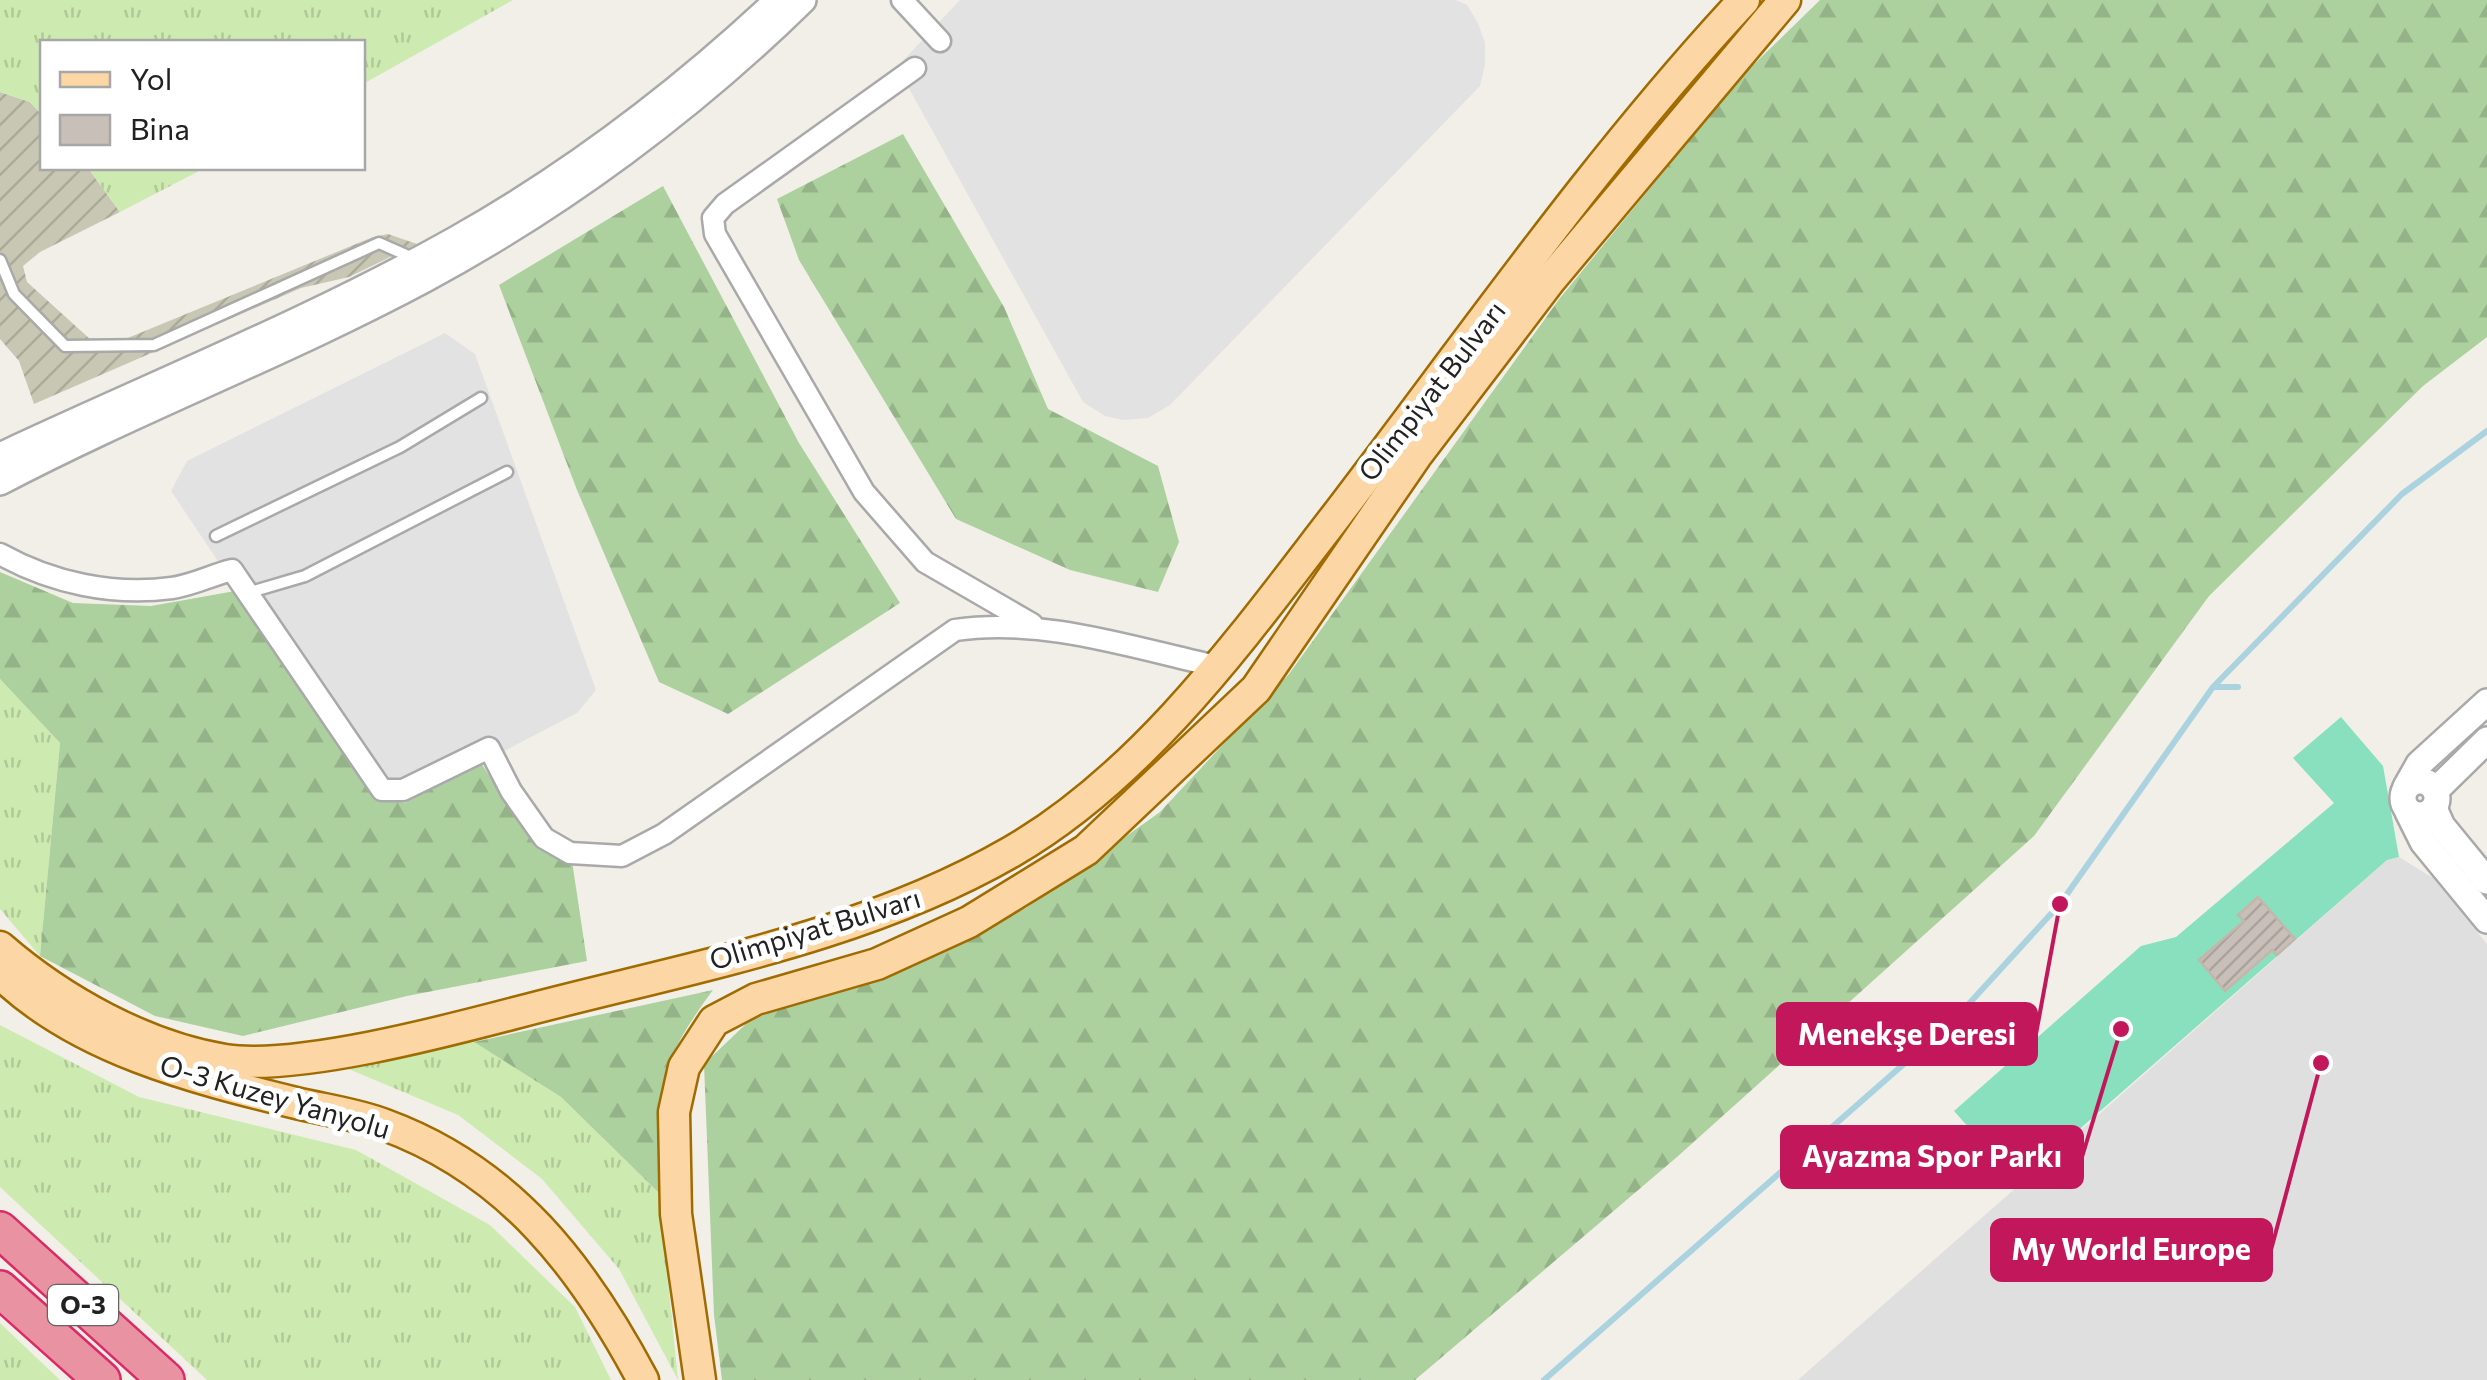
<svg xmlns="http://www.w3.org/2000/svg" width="2487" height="1380" font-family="Commissioner,sans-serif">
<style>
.residential{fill:#e0dfdf}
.construction{fill:url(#construction-furrows)}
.grass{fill:url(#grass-tufts)}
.forest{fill:url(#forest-firs)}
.pitch{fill:#88e0be}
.parking{fill:#e2e2e2}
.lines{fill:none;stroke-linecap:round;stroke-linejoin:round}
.stream{stroke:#aad3df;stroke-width:6}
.building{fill:url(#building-hatch);stroke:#c4b6ab;stroke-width:2.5}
.service-casing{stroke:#a9a9a9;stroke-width:15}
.minor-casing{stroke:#a9a9a9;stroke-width:25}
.tertiary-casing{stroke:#a9a9a9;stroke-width:30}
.primary-casing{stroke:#a06b00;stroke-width:35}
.motorway-casing{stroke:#dc2a67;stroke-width:40}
.service{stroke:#fff;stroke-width:10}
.minor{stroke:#fff;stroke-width:20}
.tertiary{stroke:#fff;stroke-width:25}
.primary{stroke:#fcd6a4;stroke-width:30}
.motorway{stroke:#e892a2;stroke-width:35}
.labels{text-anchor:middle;stroke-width:10;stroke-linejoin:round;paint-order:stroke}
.shield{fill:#fff;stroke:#646464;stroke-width:2.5}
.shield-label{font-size:25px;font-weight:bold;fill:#222}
.street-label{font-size:28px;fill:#222;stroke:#fff}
.leader{fill:none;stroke:#c2185b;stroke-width:4}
.callout-dot{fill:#c2185b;stroke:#fff;stroke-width:4}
.callout{fill:#c2185b;stroke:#c2185b;stroke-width:4}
.callout-label{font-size:30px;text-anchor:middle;font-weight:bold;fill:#fff}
</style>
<defs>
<pattern id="construction-furrows" width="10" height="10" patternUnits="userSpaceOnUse" patternTransform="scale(2.5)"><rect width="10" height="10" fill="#c7c7b4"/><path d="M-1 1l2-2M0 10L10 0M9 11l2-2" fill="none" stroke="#abab9a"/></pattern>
<pattern id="grass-tufts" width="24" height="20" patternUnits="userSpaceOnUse" patternTransform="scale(2.5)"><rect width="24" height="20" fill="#cdebb0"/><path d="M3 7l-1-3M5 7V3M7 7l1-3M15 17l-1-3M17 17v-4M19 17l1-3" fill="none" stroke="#b0c997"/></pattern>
<pattern id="forest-firs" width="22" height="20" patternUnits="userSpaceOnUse" patternTransform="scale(2.5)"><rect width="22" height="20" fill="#add19e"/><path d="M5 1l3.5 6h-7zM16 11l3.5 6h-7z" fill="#95b388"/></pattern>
<pattern id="building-hatch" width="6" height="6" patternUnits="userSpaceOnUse" patternTransform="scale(2.5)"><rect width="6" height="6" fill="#c7bfb8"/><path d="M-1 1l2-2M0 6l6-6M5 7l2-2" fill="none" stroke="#aba49e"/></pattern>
</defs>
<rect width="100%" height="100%" fill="#f2efe9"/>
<polygon class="residential" points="2399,857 2433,878 2487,944 2487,1380 1798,1380 2387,860"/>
<polygon class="construction" points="0,92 30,102 42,115 42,168 88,168 120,212 40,252 23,266 27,282 101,349 373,237 388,234 417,244 349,277 301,288 34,404 19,361 0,339"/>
<g class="grass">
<polygon points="0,0 513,0 363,84 362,42 42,42 42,115 30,102 0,92"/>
<polygon points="88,168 205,168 120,212"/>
<polygon points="0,679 60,743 40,956 0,909"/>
<polygon points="0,1025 139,1097 356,1150 490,1225 575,1307 611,1380 207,1380 0,1187"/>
<polygon points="474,1042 561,1097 659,1193 678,1380 619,1269 542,1179 458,1115 339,1065"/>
<polygon points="0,1323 60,1380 0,1380"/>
</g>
<g class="forest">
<polygon points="1820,0 2487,0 2487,337 2423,386 2209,596 2034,836 1677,1157 1415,1380 722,1380 714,1315 704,1064 749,1021 1026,908 1160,812 1289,674 1560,298 1743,75"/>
<polygon points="903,134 1004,307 1048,409 1158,466 1179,542 1158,592 1070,570 956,519 799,260 777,199"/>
<polygon points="663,186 799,443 900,603 728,714 659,682 577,490 499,285"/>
<polygon points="0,572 73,603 151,606 235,591 481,763 536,846 572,861 587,961 407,996 243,1036 155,1016 40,956 60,743 0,679"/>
<path d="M 713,990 C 653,1071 657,1095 659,1193 L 561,1097 L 474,1042 Z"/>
</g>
<polygon class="pitch" points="2341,717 2383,766 2399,857 2387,860 2018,1183 1954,1111 2141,946 2176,937 2334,803 2293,758"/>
<g class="parking">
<polygon points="960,0 1456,0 1467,5 1478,23 1485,43 1485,65 1480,86 1170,405 1148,418 1123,420 1105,416 1083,402 897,67"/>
<polygon points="445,333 475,354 596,690 577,713 405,803 376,797 171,491 187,461"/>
</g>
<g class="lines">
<g class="stream">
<polyline points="2214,687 2238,687"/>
<polyline points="1544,1380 1955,1019 2060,904 2213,687 2402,494 2487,431"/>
</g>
</g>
<polygon class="building" points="2258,897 2295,939 2277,955 2272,950 2225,991 2199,960 2244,921 2238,915"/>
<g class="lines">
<g class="service-casing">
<g id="service">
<polyline points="0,260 14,294 65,346 154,345 379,243 413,258"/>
<polyline points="216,536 400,447 481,398"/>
<polyline points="247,593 305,576 507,472"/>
</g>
</g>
<g class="minor-casing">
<g id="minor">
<polyline points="902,0 940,41"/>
<polyline points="915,68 725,204 713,218 715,234 864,492 925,562 1032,624"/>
<path d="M 0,554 C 52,583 113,596 172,588 C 193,585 212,575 232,570 L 382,790 L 403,790 L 489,748 L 511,791 L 544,838 L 570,853 L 622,856 L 664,834 L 955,630 C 1043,617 1133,648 1220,667"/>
</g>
</g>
<g class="tertiary-casing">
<g id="tertiary">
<path d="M 0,456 C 151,385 309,322 455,240 C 572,174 680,92 778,0"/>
<path d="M 0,482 C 139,409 287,353 425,279 C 562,205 692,109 803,0"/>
<circle cx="2420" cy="798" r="17"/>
<polyline points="2406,787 2419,764 2487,702"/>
<polyline points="2436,790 2487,740"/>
<polyline points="2434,808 2442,826 2487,881"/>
<polyline points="2408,812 2423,842 2487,920"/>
</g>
</g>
<g class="primary-casing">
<g id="primary">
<path d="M 0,947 C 61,1000 145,1047 225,1060 C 296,1071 447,1031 519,1012 C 685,968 862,938 1011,852 C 1143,776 1242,638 1333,520 C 1467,345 1594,161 1744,0"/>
<path d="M 0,973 C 77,1049 194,1078 296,1103 C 325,1110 357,1114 385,1125 C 510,1171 583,1267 643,1380"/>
<polyline points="700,1380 676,1214 674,1112 684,1067 714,1021 756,999 877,964 969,922 1086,850 1256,689 1416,456 1551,279 1785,0"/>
</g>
</g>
<g class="motorway-casing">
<g id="motorway">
<polyline points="0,1230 166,1380"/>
<polyline points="0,1289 102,1380"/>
</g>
</g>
<use href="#service" class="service"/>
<use href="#minor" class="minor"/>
<use href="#tertiary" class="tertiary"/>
<use href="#primary" class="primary"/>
<use href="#motorway" class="motorway"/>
</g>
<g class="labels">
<rect class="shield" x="48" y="1285" width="70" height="40" rx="8"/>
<g class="shield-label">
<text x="83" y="1314">O-3</text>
</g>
<g class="street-label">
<text transform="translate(1432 391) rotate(-52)" y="10">Olimpiyat Bulvarı</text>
<text transform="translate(815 929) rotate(-17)" y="10">Olimpiyat Bulvarı</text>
<text transform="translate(275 1097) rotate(16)" y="10">O-3 Kuzey Yanyolu</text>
</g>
</g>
<path class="leader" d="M2060 904L2036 1034M2121 1029L2082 1157M2321 1063L2271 1250"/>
<g class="callout-dot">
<circle cx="2060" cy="904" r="10"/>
<circle cx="2121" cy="1029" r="10"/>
<circle cx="2321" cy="1063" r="10"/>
</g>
<g class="callout">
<rect x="1778" y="1004" width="258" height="60" rx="10"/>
<rect x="1782" y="1127" width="300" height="60" rx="10"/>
<rect x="1992" y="1220" width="279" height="60" rx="10"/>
</g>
<g class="callout-label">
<text x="1907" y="1045">Menekşe Deresi</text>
<text x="1932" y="1167">Ayazma Spor Parkı</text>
<text x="2131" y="1260">My World Europe</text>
</g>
<rect x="40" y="40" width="325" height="130" fill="#ffffff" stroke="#a7a7a7" stroke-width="2.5"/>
<rect x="60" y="72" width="50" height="15" fill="#fcd6a4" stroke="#a7a7a7" stroke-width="2.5"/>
<text x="130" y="90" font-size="30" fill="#222222">Yol</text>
<rect x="60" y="115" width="50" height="30" fill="#c7bfb8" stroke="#a7a7a7" stroke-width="2.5"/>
<text x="130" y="140" font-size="30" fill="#222222">Bina</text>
</svg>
